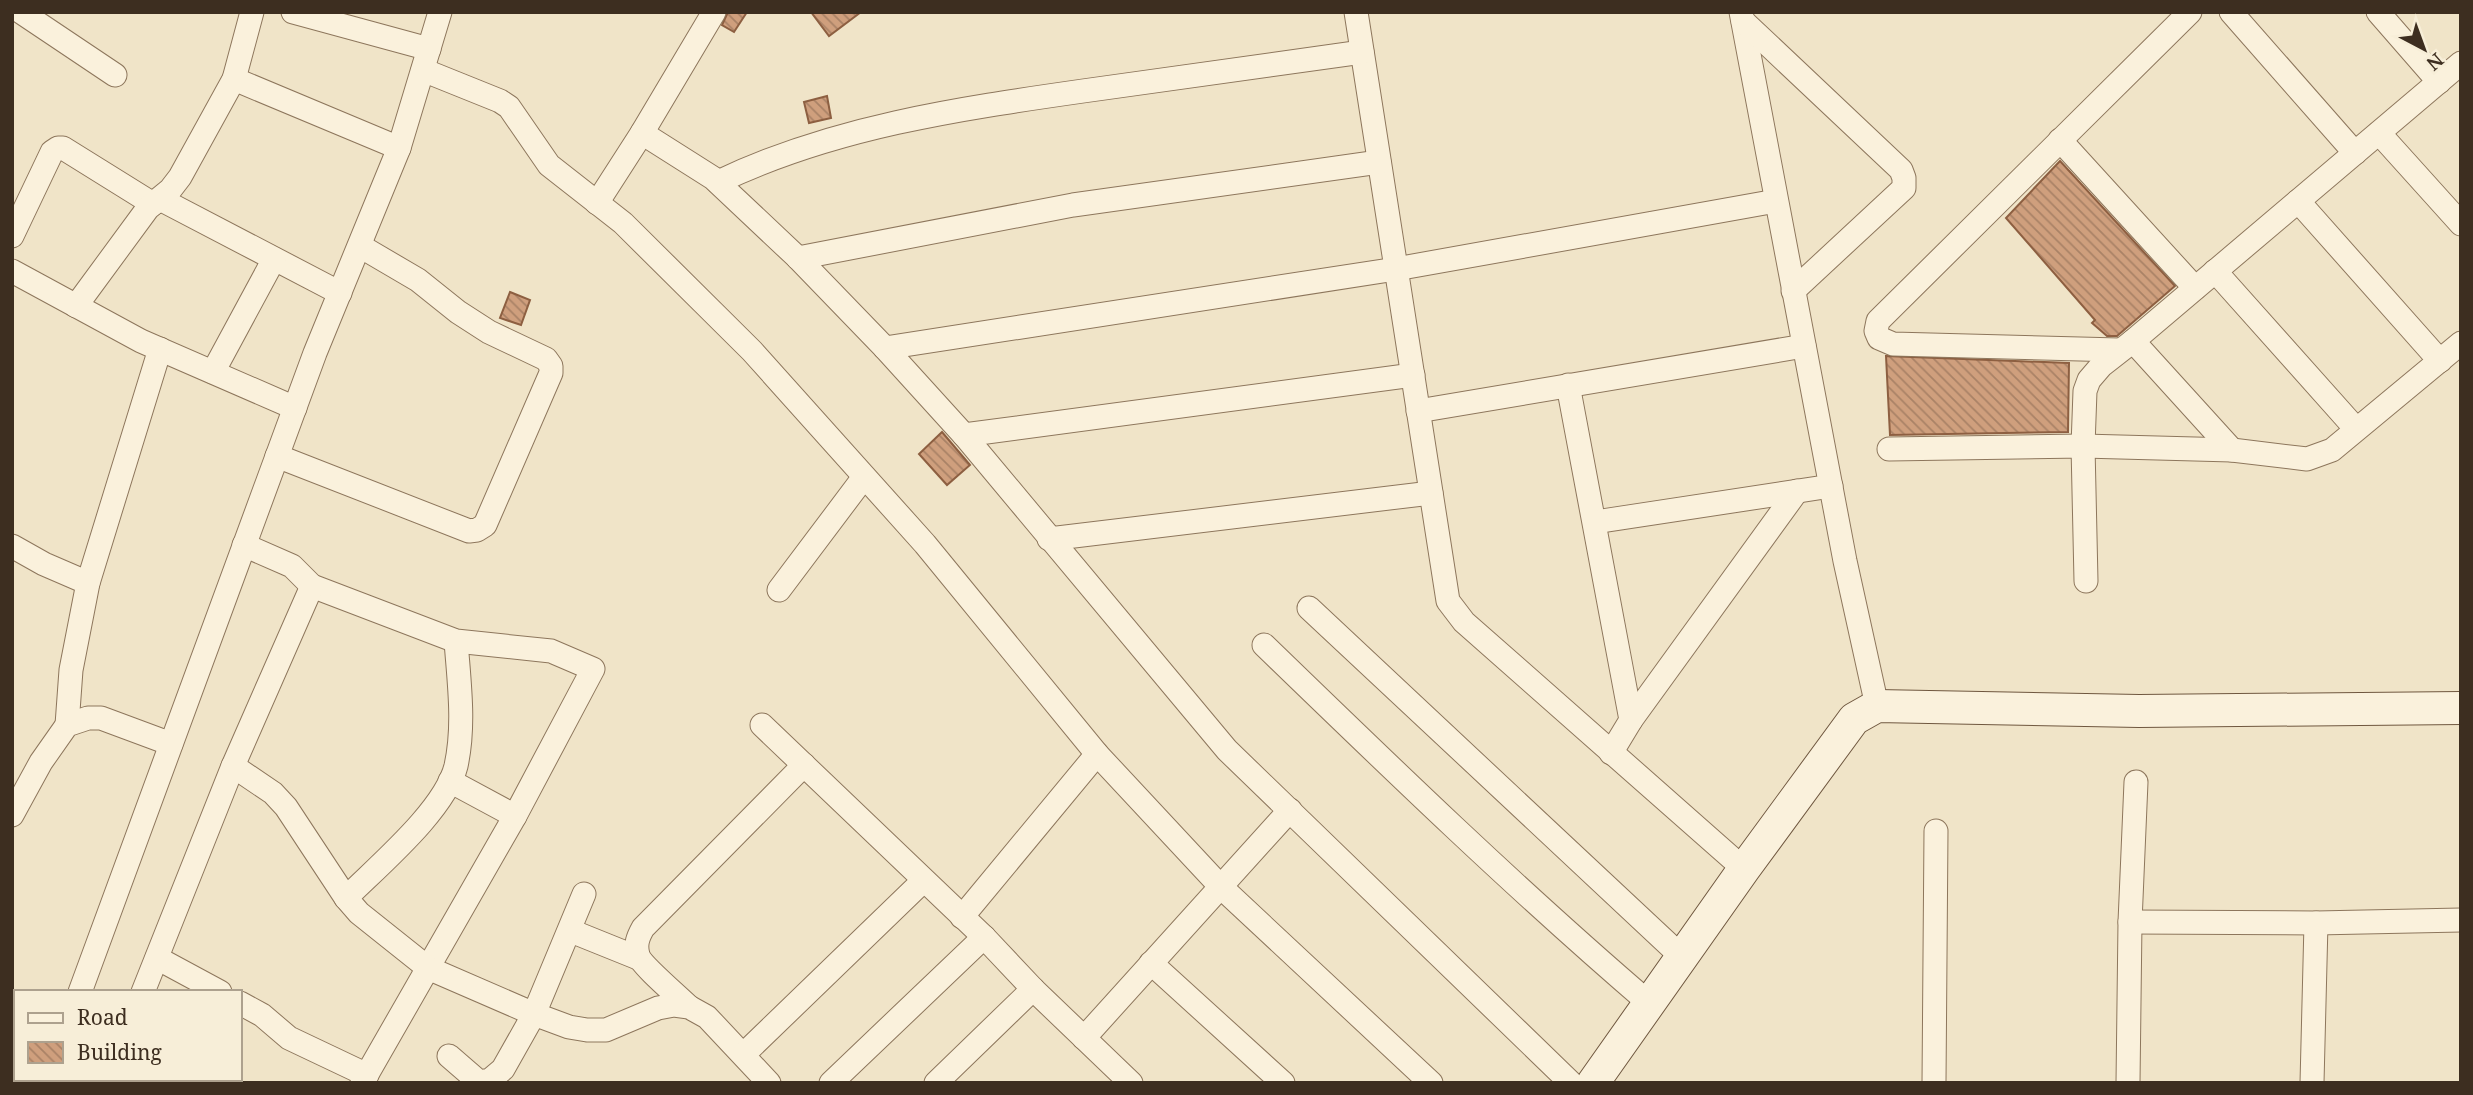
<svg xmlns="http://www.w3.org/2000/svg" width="2473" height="1095" font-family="'Noto Serif',serif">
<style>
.building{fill:url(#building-back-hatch);stroke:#8d5f41;stroke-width:2}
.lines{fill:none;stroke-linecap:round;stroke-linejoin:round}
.street-casing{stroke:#8d765c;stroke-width:25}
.secondary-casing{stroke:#6f573f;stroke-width:34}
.street{stroke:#faf1dc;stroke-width:23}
.secondary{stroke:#faf1dc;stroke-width:32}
</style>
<defs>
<pattern id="building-back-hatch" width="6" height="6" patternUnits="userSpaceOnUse" patternTransform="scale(1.75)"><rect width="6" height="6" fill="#cf9f7d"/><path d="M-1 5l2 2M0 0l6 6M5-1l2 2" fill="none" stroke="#a98266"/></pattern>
</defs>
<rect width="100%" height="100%" fill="#f0e4c8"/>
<g class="building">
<polygon points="728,12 747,12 734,32 722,25"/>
<polygon points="811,12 861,12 829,36"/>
<polygon points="827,96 831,118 809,123 804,102"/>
<polygon points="2060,161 2175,286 2117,336 2107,336 2092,323 2095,320 2006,218"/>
<polygon points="510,292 530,300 521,325 500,318"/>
<polygon points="1886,356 2069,363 2068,432 1890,435"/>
<polygon points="942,432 970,465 947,485 919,454"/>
</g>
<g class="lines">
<g class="street-casing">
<g id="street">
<polyline points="21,12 115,75"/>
<polyline points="293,12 429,49"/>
<polyline points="1356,12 1448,601 1464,622 1744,869"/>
<polyline points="1741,12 1845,561 1877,706"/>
<polyline points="2231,12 2355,153"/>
<polyline points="2378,12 2439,82"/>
<polyline points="1743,21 1901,170 1904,178 1904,188 1793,291"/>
<polyline points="423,70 500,101 509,107 549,165 623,223 752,351 925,544 1097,754 1221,887 1431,1083"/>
<polyline points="234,79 399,148"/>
<polyline points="642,133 713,178 798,258 885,348 964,435 1227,750 1571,1083"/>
<polyline points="2379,133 2461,224"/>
<polyline points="2060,140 2195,288"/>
<path d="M 718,182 C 833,127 957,109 1083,91 C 1176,78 1269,65 1362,52"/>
<polyline points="160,199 340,293"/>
<polyline points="2298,201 2440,361"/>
<polyline points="597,203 642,133 714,12"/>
<polyline points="12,236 52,152 58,148 63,148 153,204"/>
<polyline points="798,258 1073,205 1379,162"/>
<polyline points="12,271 141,341 295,408"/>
<polyline points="2215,271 2356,429"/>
<polyline points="76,306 148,208 170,190 180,177 234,79 252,12"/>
<polyline points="2133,341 2232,450"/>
<polyline points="885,348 1396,269 1776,201"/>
<polyline points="2119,350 1893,344 1879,338 1876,331 1878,321 2190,12"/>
<polyline points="213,372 274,259"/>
<polyline points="1568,385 1631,720 1611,753"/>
<polyline points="1418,411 1804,346"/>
<polyline points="964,435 1413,375"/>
<polyline points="1889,449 2083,446 2232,450 2307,459 2332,450 2461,343"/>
<polyline points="277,456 469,531 477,530 485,525 551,373 551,366 546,359 489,332 458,312 418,280 360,246"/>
<polyline points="1595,522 1831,486"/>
<polyline points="1049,539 1431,493"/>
<polyline points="244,545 292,566 312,586 456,641 551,651 593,669 515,816 362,1083"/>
<polyline points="12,546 44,564 88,583"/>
<polyline points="2086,581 2083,446 2085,391 2089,380 2101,366 2133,341 2461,63"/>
<polyline points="779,590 864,477"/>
<polyline points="1309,608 1682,957"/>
<path d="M 1264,645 C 1390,767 1516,889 1649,1003"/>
<polyline points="1631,720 1797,491"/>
<polyline points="67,725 71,670 88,583 160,349"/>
<polyline points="762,725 984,937 1033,989 1131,1083"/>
<polyline points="233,766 273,793 286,807 346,898 359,913 428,968 534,1014 569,1027 587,1030 606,1030 658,1008 674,1005 689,1007 707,1017 769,1083"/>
<polyline points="450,781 515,816"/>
<polyline points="12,815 41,762 67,725 88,718 101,718 171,744"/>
<path d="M 346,898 C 379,865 445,810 456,766 C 465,725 459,682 456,641"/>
<polyline points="962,917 1097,754"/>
<polyline points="2130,922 2316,923 2461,920"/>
<polyline points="571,931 638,958"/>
<polyline points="157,958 220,992"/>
<polyline points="1151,963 1283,1083"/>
<polyline points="80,992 315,353 399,148 440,12"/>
<polyline points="143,992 233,766 312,586"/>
<polyline points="240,1003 262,1015 289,1038 367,1075"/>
<path d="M 689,1007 C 679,997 641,965 638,955 C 635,944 638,937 643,928 L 804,765"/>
<polyline points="1084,1038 1290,810"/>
<polyline points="744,1054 923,881"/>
<polyline points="449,1056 479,1082 490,1080 503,1069 534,1014 584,894"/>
<polyline points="197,1079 203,1083"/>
<polyline points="43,1083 44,1079"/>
<polyline points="121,1083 121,1079"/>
<polyline points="831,1083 984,937"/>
<polyline points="936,1083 1033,989"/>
<polyline points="1934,1083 1936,831"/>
<polyline points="2128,1083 2130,922 2136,782"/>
<polyline points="2312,1083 2316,923"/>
</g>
</g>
<g class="secondary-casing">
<polyline id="secondary" points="1593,1083 1744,869 1854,719 1877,706 2139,711 2461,708"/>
</g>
<use href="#street" class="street"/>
<use href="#secondary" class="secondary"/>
</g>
<rect width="2473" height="1095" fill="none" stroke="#3d2e20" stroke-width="28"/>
<rect x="14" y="990" width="228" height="91" fill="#f7eed8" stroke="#ada18e" stroke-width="2"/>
<rect x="28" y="1013" width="35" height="10" fill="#faf1dc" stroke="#ada18e" stroke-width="2"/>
<text x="77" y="1025" font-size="21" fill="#3d2e20">Road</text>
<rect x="28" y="1042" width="35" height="21" fill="url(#building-back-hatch)" stroke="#ada18e" stroke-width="2"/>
<text x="77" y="1060" font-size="21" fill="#3d2e20">Building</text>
<g transform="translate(2424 49) rotate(139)" stroke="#f7eed8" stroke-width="5" paint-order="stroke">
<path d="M0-5L12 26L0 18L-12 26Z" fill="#3d2e20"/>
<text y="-10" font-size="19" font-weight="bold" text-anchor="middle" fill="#3d2e20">N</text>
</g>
</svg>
